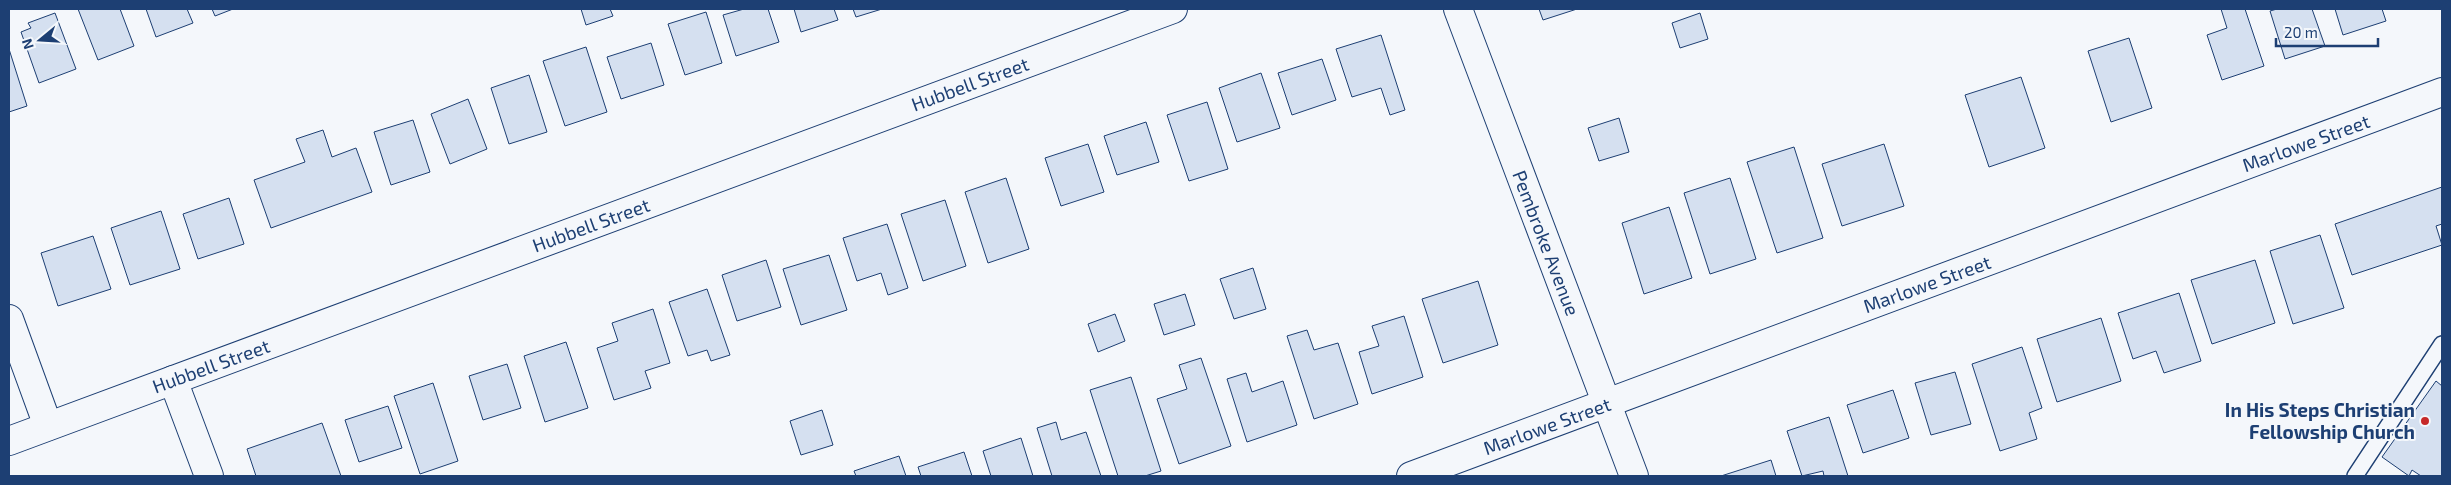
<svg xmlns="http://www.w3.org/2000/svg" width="2451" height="485" font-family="'Exo 2',sans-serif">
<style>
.building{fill:#d5e0f0;stroke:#1d3f73}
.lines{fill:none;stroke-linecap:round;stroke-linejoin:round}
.service-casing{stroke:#1d3f73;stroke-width:18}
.minor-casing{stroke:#1d3f73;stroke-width:30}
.tertiary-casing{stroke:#1d3f73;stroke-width:30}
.service{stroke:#f4f7fb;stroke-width:15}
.minor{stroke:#f4f7fb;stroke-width:28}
.tertiary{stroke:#f4f7fb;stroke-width:28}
.poi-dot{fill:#c62828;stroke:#f4f7fb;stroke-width:2}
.labels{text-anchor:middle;stroke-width:4;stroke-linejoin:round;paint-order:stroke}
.street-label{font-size:19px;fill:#1d3f73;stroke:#f4f7fb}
.poi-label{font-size:19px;font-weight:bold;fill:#1d3f73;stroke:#f4f7fb;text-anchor:end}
</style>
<rect width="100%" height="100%" fill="#f4f7fb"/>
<g class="building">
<polygon points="78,9 120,9 134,46 98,60"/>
<polygon points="146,9 187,9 193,23 156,37"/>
<polygon points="212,9 233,9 215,16"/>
<polygon points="581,9 610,9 613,16 586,25"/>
<polygon points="744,9 768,9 779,42 736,56 723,15"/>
<polygon points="794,9 834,9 838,20 801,32"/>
<polygon points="853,9 882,9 856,17"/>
<polygon points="1539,9 1577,9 1543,20"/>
<polygon points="2221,9 2245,9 2264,66 2222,80 2207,35 2227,28"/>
<polygon points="2277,9 2312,9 2325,46 2285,59 2270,11"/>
<polygon points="2335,9 2382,9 2386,21 2343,35"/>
<polygon points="706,12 722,63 685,75 668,24"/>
<polygon points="55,13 76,69 39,83 21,32 31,28 28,23"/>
<polygon points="1700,13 1708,39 1680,48 1672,23"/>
<polygon points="1381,35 1405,110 1390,115 1381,88 1352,97 1336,49"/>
<polygon points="2129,38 2152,108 2111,122 2088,51"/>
<polygon points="651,43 664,85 621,99 607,57"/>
<polygon points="586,47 607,112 565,126 543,61"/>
<polygon points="9,49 27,106 9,112"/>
<polygon points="1322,59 1336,100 1292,115 1278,73"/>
<polygon points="1261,73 1280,128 1237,142 1219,88"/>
<polygon points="529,75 547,132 509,144 491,88"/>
<polygon points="2021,77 2045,148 1989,167 1965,95"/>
<polygon points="468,99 487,149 450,164 431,114"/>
<polygon points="1207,102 1228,169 1189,181 1167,115"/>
<polygon points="1619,118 1629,152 1599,161 1588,128"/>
<polygon points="413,120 430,172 391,185 374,132"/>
<polygon points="1146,122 1159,162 1117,175 1104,136"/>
<polygon points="323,130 332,157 356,148 372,192 271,228 254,180 305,162 296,139"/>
<polygon points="1088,144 1104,192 1061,206 1045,158"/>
<polygon points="1884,144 1904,206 1842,226 1822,164"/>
<polygon points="1794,147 1823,238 1777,253 1747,162"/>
<polygon points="1006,178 1029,249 988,263 965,192"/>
<polygon points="1730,178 1756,259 1710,274 1684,193"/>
<polygon points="2442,187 2442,224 2436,226 2442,245 2352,275 2335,224"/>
<polygon points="229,198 244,244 198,259 183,214"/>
<polygon points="945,200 966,266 923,281 901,214"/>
<polygon points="1669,207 1692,278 1644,294 1622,223"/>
<polygon points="161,211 180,269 130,285 111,228"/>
<polygon points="887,224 908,288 888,295 881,273 857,281 843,238"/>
<polygon points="2320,235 2344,308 2293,324 2270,251"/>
<polygon points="93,236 111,289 58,306 41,253"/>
<polygon points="829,255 847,310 801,325 783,269"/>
<polygon points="766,260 781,307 737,321 722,275"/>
<polygon points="2255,260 2275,323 2212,344 2191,280"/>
<polygon points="1253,268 1266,309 1234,319 1220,279"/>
<polygon points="1478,281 1498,345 1443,363 1422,299"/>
<polygon points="707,289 730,355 711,361 707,350 688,356 669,302"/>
<polygon points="2179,293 2201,361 2164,373 2156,351 2133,359 2118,313"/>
<polygon points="1185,294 1195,325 1164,335 1154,304"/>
<polygon points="653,309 670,363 645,371 651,388 614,400 597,348 618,341 612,323"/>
<polygon points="1115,314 1125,341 1098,352 1088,324"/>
<polygon points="1404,316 1423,377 1372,394 1359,352 1379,346 1372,326"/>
<polygon points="2101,318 2121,381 2057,402 2037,339"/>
<polygon points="1307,330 1314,350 1338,343 1358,404 1314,419 1287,336"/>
<polygon points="566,342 588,408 545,422 524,356"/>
<polygon points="2022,347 2042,408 2029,413 2037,439 2000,451 1972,364"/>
<polygon points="1201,358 1231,446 1179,464 1157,399 1187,389 1179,365"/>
<polygon points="507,364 521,408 483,420 469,376"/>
<polygon points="1955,372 1971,424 1931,435 1915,383"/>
<polygon points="1246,373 1252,392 1283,381 1297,425 1247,442 1227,379"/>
<polygon points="1131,377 1161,471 1145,476 1118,476 1090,390"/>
<polygon points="2436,381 2442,386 2442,476 2421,476 2412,470 2409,476 2382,457"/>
<polygon points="433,383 458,461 420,474 394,396"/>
<polygon points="1893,390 1909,438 1863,453 1847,405"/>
<polygon points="388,406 402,448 359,462 345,420"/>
<polygon points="822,410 833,445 801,455 790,421"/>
<polygon points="1829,417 1848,476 1824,476 1823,471 1802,476 1787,431"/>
<polygon points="1056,422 1061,440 1086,432 1101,476 1052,476 1037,428"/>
<polygon points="322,423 341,476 256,476 247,449"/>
<polygon points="1021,438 1033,476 991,476 983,451"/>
<polygon points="964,452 972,476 921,476 918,467"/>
<polygon points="899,456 906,476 856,476 854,471"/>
<polygon points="1771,460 1776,476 1721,476"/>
</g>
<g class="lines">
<g class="service-casing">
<polyline id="service" points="2355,476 2442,344"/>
</g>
<g class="minor-casing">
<g id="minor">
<polyline points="9,319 48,426"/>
<polyline points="173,380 209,476"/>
<polyline points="9,441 1173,9"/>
<polyline points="1411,476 2442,92"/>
</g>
</g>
<g class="tertiary-casing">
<polyline id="tertiary" points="1458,9 1634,476"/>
</g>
<use href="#service" class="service"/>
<use href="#minor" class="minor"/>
<use href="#tertiary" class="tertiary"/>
</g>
<circle class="poi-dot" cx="2425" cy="421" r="5"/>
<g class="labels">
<g class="street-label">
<text transform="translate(970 84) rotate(-20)" y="7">Hubbell Street</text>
<text transform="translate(2306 143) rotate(-20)" y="7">Marlowe Street</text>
<text transform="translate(591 225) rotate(-20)" y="7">Hubbell Street</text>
<text transform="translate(1546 243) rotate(69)" y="7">Pembroke Avenue</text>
<text transform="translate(1927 284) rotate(-20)" y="7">Marlowe Street</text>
<text transform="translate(211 366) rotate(-20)" y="7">Hubbell Street</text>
<text transform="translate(1547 426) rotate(-20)" y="7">Marlowe Street</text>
</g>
<g class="poi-label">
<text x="2415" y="417">In His Steps Christian<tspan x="2415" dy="22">Fellowship Church</tspan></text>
</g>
</g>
<rect width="2451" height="485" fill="none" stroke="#1d3f73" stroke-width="20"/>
<g transform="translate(40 40) rotate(252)" stroke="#f4f7fb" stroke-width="4" paint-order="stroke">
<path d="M0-4L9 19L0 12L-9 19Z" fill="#1d3f73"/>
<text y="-8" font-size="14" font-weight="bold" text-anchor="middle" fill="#1d3f73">N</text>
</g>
<path d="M2276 38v8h102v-8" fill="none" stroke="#1d3f73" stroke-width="2.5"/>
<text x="2284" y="38" font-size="15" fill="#1d3f73" stroke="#f4f7fb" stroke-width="4" paint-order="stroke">20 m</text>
</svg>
